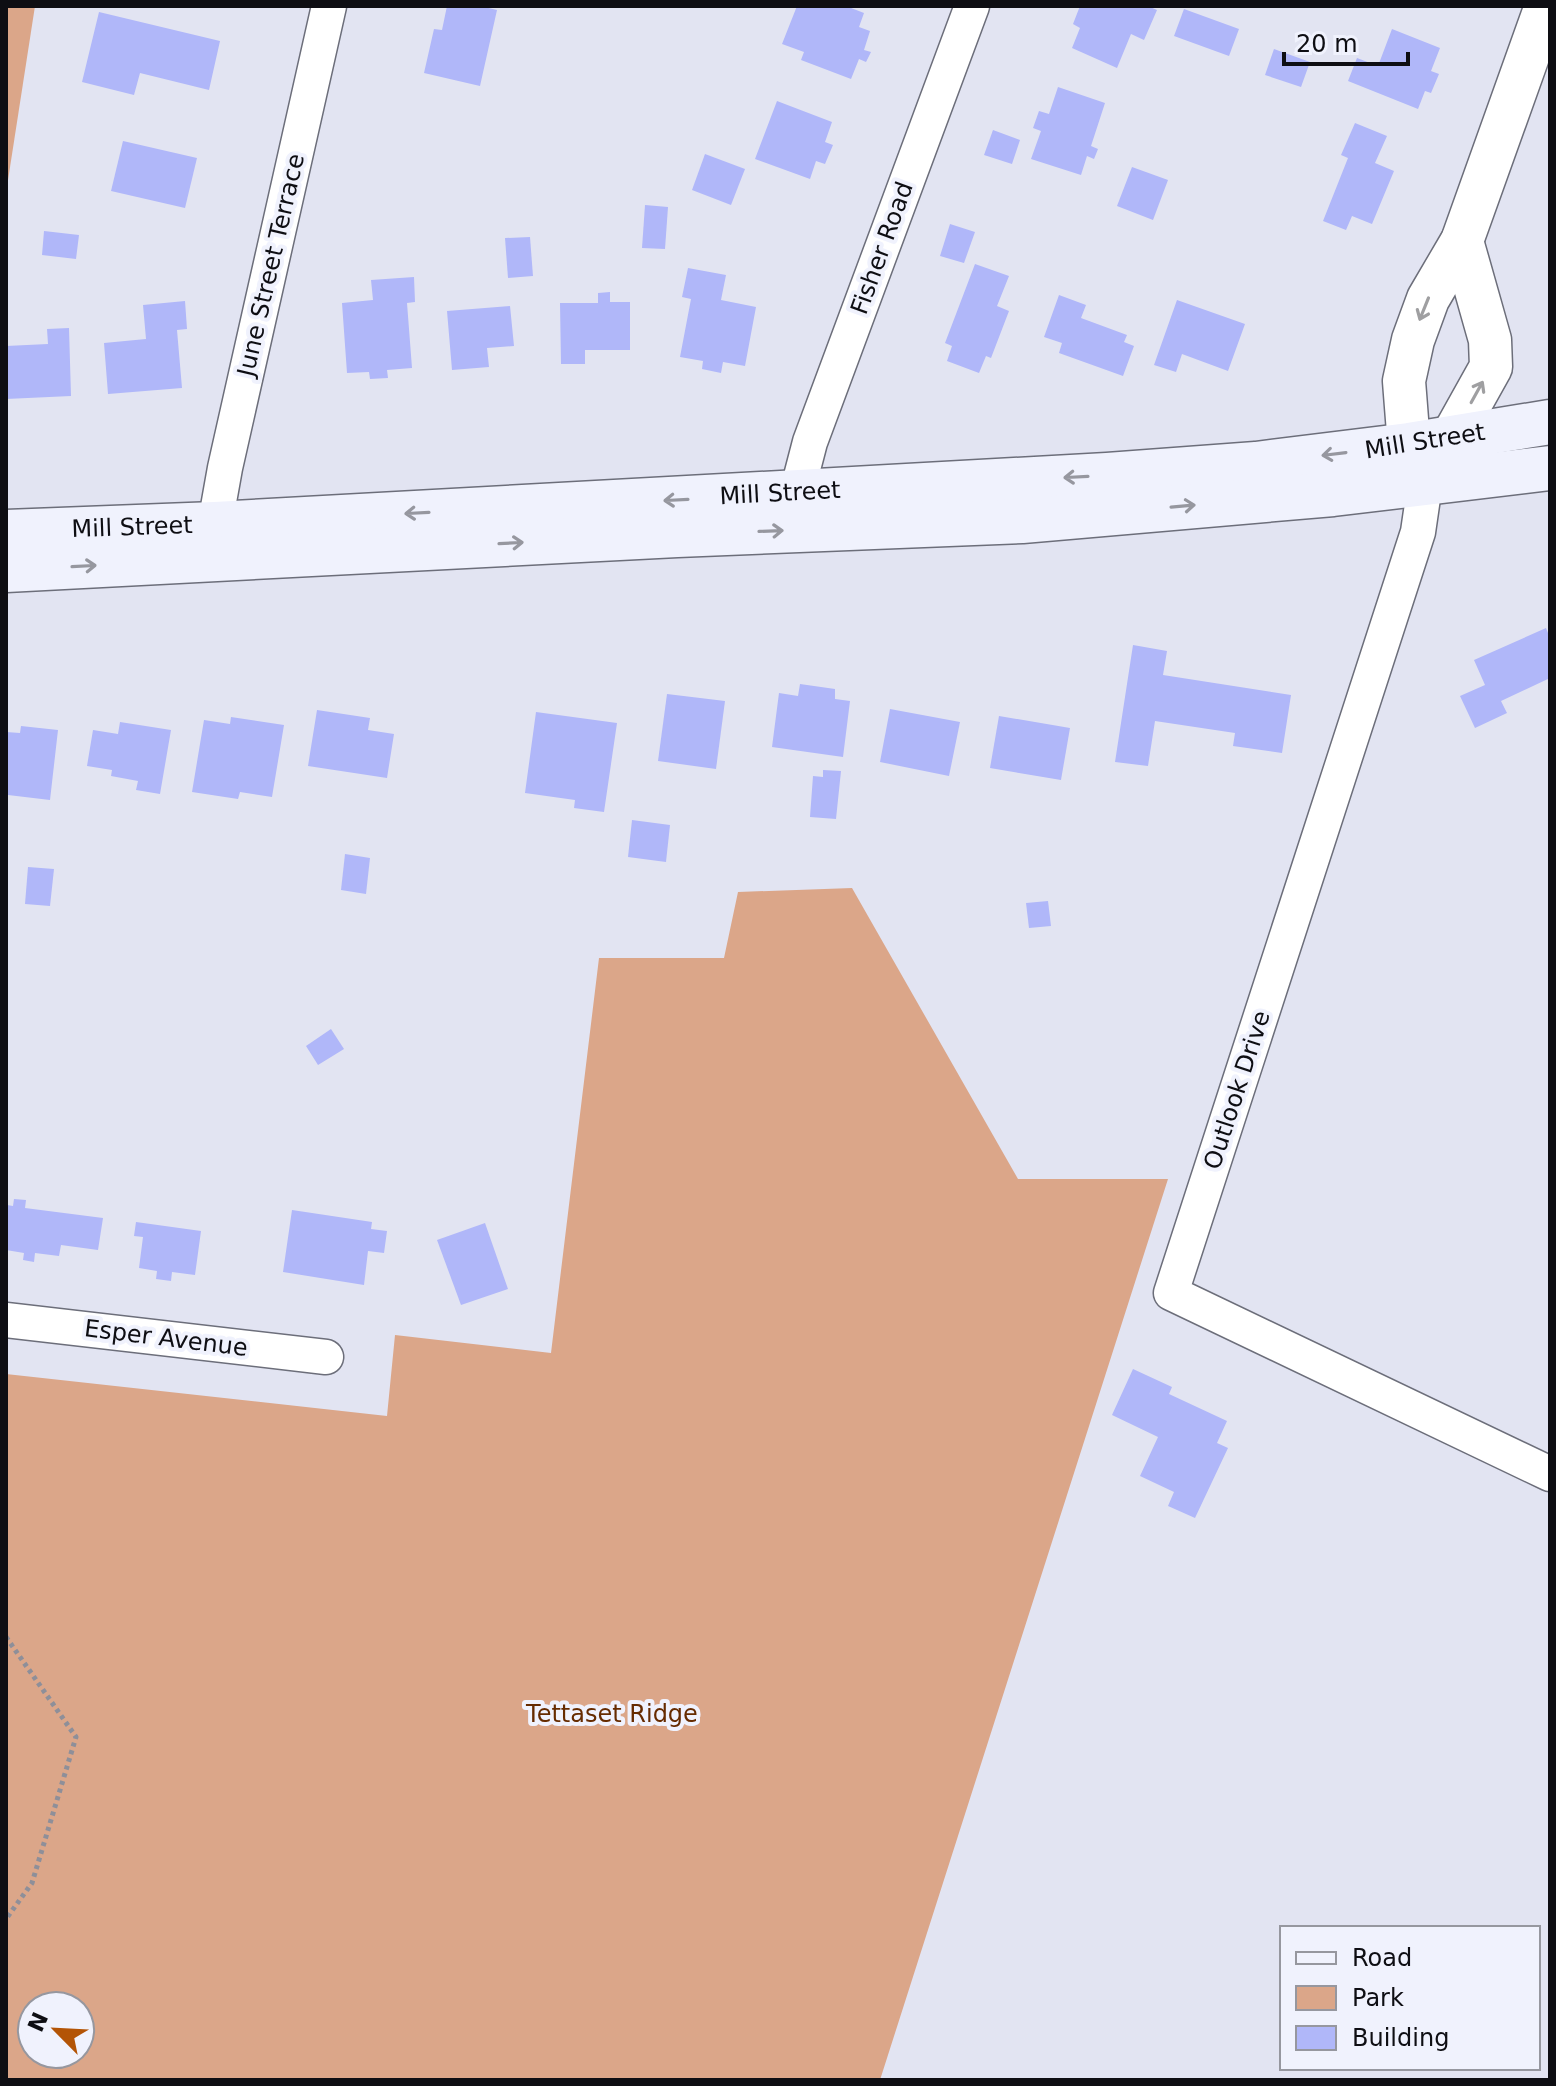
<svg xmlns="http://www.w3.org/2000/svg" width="1556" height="2086" font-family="'DejaVu Sans',sans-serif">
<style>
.green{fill:#dba689;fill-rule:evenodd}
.building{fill:#b0b7f9}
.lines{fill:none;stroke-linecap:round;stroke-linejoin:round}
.minor-casing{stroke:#6c6e7a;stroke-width:37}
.tertiary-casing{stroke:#6c6e7a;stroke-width:45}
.secondary-casing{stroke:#6c6e7a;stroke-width:47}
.path{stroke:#8e8f99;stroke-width:5;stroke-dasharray:4 4;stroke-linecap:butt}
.minor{stroke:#fff;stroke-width:34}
.tertiary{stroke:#fff;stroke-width:42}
.secondary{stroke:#f0f2fd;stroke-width:44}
.oneway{stroke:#9f9fa1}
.oneway2{stroke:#96979f}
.labels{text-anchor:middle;stroke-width:8;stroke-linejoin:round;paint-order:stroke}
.street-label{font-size:24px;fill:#0e0e13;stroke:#f0f2fd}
.park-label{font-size:24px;fill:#662b00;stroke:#f0f2fd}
</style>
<rect width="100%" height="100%" fill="#e2e4f2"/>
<g class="green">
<polygon points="6,6 35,6 6,193"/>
<path d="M 852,888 L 1018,1179 L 1168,1179 L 880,2080 L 6,2080 L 6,1374 L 387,1416 L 395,1335 L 551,1353 L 599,958 L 724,958 L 738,892 ZM 32,2006 L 80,2006 L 80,2054 L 32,2054 Z"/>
</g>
<g class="building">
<polygon points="447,6 480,6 497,10 480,86 424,73 434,29 442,30"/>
<polygon points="797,6 846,6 864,13 859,27 870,31 864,50 871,52 866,62 859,59 851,79 801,60 804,52 782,44"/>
<polygon points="1080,6 1148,6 1157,10 1144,40 1131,34 1117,68 1072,48 1080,28 1073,24"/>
<polygon points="1184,9 1239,29 1229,56 1174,36"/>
<polygon points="99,12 220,41 209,90 140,73 134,95 82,82"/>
<polygon points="1392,29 1440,48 1431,71 1439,74 1431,93 1425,91 1418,109 1348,81 1357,58 1378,66"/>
<polygon points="1274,49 1310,62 1301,87 1265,75"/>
<polygon points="1058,87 1105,103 1091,146 1098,149 1094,159 1087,156 1081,175 1031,159 1041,131 1033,128 1039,111 1049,114"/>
<polygon points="777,101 832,122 825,142 833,145 825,164 816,161 810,179 755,159"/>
<polygon points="1355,123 1387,136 1375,163 1394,171 1372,224 1352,216 1346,230 1323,221 1348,158 1341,155"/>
<polygon points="993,130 1020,140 1012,164 984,155"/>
<polygon points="123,141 197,158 185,208 111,191"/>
<polygon points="705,154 745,169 731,205 692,190"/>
<polygon points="1132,167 1168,180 1153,220 1117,206"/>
<polygon points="645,205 668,207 665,249 642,248"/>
<polygon points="950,224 975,232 964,263 940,256"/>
<polygon points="44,231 79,235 76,259 42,255"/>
<polygon points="530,237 533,276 508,278 505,238"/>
<polygon points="975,264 1009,276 997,306 1009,311 991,358 986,356 979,373 947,361 952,346 945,343"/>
<polygon points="688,268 726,275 721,300 756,307 745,366 723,362 721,373 702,369 703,361 680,357 691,299 682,297"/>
<polygon points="414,277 415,302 407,303 412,368 387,370 388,378 370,379 369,372 347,373 342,303 373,300 371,280"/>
<polygon points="610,292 610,302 630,302 630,350 585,350 585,364 561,364 560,303 598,303 598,293"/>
<polygon points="1059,295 1086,305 1081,318 1127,335 1124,342 1134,346 1123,376 1059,353 1062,343 1044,337"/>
<polygon points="1177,300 1245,324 1228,371 1182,354 1176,372 1154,365"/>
<polygon points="185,301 187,329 177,330 182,388 108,394 104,343 146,339 143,305"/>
<polygon points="510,306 514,346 487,348 489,367 452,370 447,311"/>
<polygon points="69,328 71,396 6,399 6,346 48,344 47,329"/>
<polygon points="1546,628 1550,638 1550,678 1501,701 1507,713 1475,728 1460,696 1485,685 1474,660"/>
<polygon points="1133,645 1167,651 1163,675 1291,695 1282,753 1233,746 1235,733 1155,721 1148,766 1115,762"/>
<polygon points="800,684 835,689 835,699 850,701 843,757 772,747 779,693 798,696"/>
<polygon points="667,694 725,701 716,769 658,761"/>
<polygon points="890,709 960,722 949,776 880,762"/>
<polygon points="317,710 370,718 368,730 394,734 387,778 308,766"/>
<polygon points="536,712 617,723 604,812 574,808 575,800 525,793"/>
<polygon points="999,716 1070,728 1061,780 990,768"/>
<polygon points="231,717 284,725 272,797 240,792 238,799 192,792 204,720 230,724"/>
<polygon points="120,722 171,730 160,794 136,790 138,781 111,776 112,770 87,766 93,730 118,734"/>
<polygon points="21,726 58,730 50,800 8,795 6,732 20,733"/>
<polygon points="823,770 841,771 836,819 810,817 813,776 823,777"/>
<polygon points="632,820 670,825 666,862 628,857"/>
<polygon points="345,854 370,858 366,894 341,890"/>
<polygon points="28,867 54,869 50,906 25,904"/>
<polygon points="1048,901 1051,926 1029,928 1026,903"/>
<polygon points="331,1029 344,1049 318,1065 306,1046"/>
<polygon points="14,1199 26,1200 25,1208 103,1218 98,1250 61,1245 59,1256 35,1253 34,1262 23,1260 24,1253 6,1250 7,1205 13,1206"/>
<polygon points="292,1210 372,1222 371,1229 387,1231 384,1253 368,1251 364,1285 283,1272"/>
<polygon points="136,1222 201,1231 195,1275 172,1272 171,1281 156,1279 157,1271 139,1268 143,1237 134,1236"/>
<polygon points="485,1223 508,1289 461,1305 437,1240"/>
<polygon points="1133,1369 1172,1387 1169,1394 1227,1421 1217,1443 1228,1448 1195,1518 1168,1506 1174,1492 1140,1476 1158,1437 1112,1415"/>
</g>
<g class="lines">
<g class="minor-casing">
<g id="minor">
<polyline points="1425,484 1418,532 1171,1293 1550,1474"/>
<polyline points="797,492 810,442 972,6"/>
<polyline points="215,524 225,468 329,6"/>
<polyline points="6,1320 326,1357"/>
</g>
</g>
<g class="tertiary-casing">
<g id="tertiary">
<polyline points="1438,462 1491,367 1490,340 1462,241"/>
<polyline points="1421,476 1409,445 1404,381 1413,340 1428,299 1462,241 1546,6"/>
</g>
</g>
<g class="secondary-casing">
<g id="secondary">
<polyline points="6,532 215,524 1107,475 1256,464 1409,445 1550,422"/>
<polyline points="6,570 677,535 1022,521 1333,494 1550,468"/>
</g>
</g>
<polyline class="path" points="6,1637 76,1737 32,1883 6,1919"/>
<use href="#minor" class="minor"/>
<use href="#tertiary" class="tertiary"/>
<use href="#secondary" class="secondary"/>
</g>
<defs><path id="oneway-shaft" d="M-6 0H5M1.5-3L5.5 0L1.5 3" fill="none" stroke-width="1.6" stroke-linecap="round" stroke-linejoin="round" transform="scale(2)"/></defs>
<g class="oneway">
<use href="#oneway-shaft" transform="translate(1424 309) rotate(112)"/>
<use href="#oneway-shaft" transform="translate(1477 392) rotate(-61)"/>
</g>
<g class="oneway2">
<use href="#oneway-shaft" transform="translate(1334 454) rotate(173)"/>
<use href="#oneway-shaft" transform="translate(1076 477) rotate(177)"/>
<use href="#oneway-shaft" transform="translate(676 500) rotate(177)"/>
<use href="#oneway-shaft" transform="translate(1183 506) rotate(-5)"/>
<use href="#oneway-shaft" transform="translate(417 513) rotate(177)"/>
<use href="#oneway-shaft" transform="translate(771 531) rotate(-2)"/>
<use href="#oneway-shaft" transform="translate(511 543) rotate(-3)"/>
<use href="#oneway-shaft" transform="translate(84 566) rotate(-3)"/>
</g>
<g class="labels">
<g class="street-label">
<text transform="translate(882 248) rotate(-70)" y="8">Fisher Road</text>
<text transform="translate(271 265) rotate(-77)" y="8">June Street Terrace</text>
<text transform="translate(1425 441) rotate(-9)" y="8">Mill Street</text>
<text transform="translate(780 493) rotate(-3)" y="8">Mill Street</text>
<text transform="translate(132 527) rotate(-2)" y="8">Mill Street</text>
<text transform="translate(1237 1090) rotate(-72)" y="8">Outlook Drive</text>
<text transform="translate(166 1338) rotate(7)" y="8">Esper Avenue</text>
</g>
<g class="park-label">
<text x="612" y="1722">Tettaset Ridge</text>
</g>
</g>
<rect width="1556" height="2086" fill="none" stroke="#0e0e13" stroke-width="16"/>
<rect x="1280" y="1926" width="260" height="144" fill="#f0f2fd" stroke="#96979f" stroke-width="2"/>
<rect x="1296" y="1952" width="40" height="12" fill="#f0f2fd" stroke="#96979f" stroke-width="2"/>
<text x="1352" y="1966" font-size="24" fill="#0e0e13">Road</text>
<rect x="1296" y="1986" width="40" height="24" fill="#dba689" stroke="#96979f" stroke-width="2"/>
<text x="1352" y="2006" font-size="24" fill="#0e0e13">Park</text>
<rect x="1296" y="2026" width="40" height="24" fill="#b0b7f9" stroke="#96979f" stroke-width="2"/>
<text x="1352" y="2046" font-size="24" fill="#0e0e13">Building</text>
<g transform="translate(56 2030) rotate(294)"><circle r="38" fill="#f0f2fd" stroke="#96979f" stroke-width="2"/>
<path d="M0-6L14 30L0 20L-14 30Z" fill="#b35406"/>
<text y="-12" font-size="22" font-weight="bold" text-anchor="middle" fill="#0e0e13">N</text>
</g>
<path d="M1284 52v12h124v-12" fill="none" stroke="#0e0e13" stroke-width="4"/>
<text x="1296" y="52" font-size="24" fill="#0e0e13" stroke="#f0f2fd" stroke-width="6" paint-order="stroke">20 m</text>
</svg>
